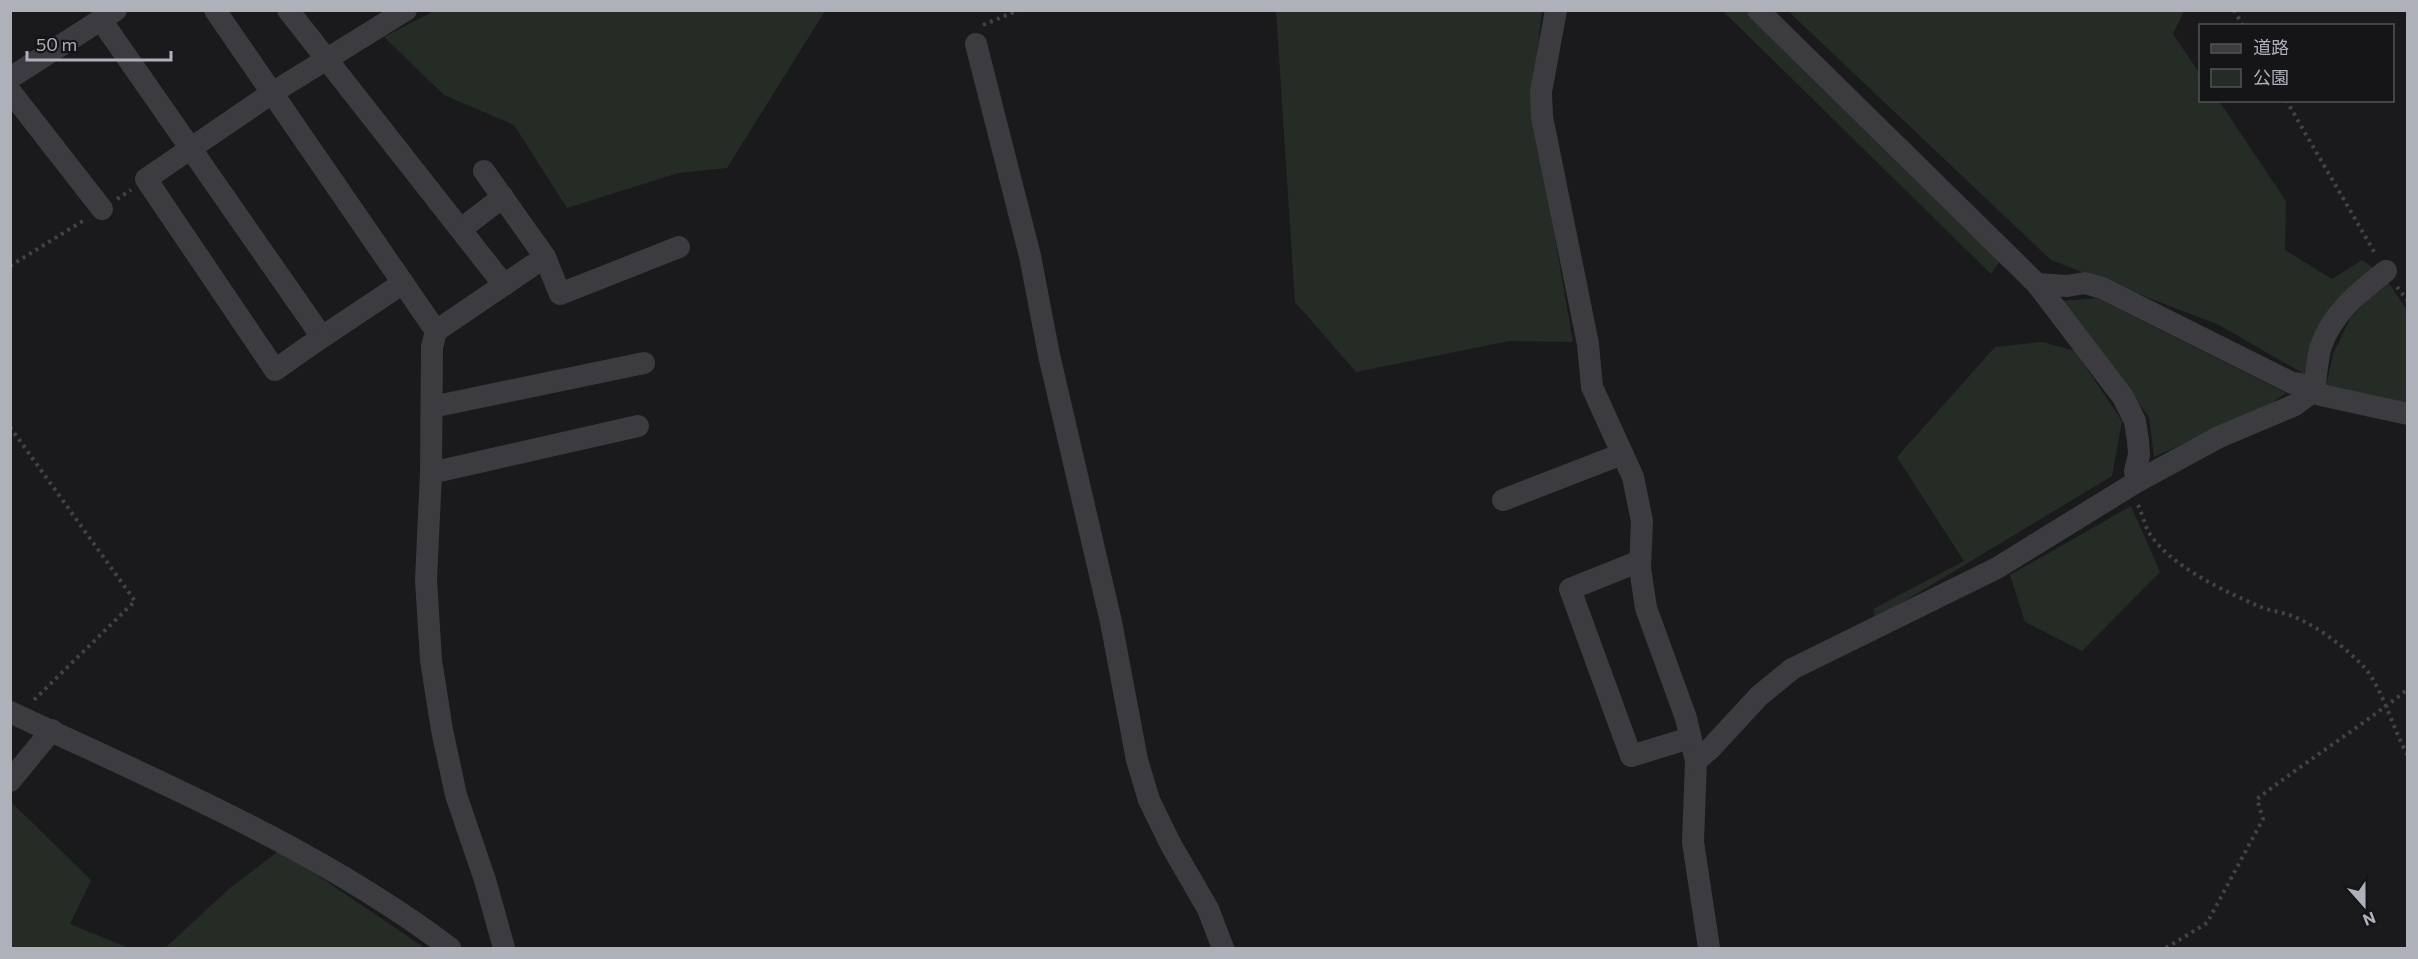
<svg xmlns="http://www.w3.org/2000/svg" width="2418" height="959" font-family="Commissioner,'Noto Sans JP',sans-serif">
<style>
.green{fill:#252c26}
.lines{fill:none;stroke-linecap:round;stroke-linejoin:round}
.path{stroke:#424247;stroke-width:4;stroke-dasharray:3 4.5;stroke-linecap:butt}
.minor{stroke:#3c3c40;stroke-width:22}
</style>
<rect width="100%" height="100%" fill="#1a1a1c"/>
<g class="green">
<polygon points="434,11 825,11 727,168 678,173 567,208 514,125 444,95 384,37"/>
<polygon points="1276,11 1542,11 1531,101 1573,342 1509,341 1356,372 1295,302"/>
<polygon points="1723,11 1745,11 2000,261 1991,274"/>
<polygon points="1788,11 2184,11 2173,34 2200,74 2200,100 2219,101 2286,201 2285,250 2332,279 2362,260 2374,268 2330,311 2304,374 2219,325 2051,260"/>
<polygon points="2386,279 2407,310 2407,408 2325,391 2333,354 2350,319"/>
<polygon points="2097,298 2286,393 2270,404 2154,457 2149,417 2062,301"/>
<polygon points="2042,342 2075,351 2122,421 2112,476 1875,619 1873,609 1964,561 1897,457 1995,347"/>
<polygon points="2131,506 2160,572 2082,651 2025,622 2010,575"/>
<polygon points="11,802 91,880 70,924 129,948 11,948"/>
<polygon points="280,850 425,948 165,948 230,888"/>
</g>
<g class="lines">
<g class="path">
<polyline points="2234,10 2243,26"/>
<polyline points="983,25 1019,10"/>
<polyline points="2286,100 2376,255"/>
<polyline points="117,199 131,190"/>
<polyline points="10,266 86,219"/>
<polyline points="2397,287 2408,301"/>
<polyline points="10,427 135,601 32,702"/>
<path d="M 2138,505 C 2142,513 2144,523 2148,531 C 2169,566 2224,591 2261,607 C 2271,611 2282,612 2292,616 C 2317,626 2344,646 2363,666 C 2382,686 2393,730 2408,756"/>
<path d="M 2166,948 L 2207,923 L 2263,819 L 2257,799 C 2306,761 2359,728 2408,689"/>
</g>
<g class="minor">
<polyline points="215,10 436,331"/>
<polyline points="288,10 504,285"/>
<polyline points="1556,10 1541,92 1542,117 1588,344 1592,387 1633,477 1642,521 1640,568 1646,608 1686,718 1696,761 1693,842 1709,948"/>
<polyline points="1758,10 2037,284 2123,397 2135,421 2138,441 2139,455 2135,471 2138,481"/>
<polyline points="101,20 322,337 403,283"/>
<polyline points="976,44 1030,256 1049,355 1111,622 1137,760 1149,800 1171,845 1208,909 1223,948"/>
<polyline points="10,78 116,10"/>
<polyline points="10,91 102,209"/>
<polyline points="484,171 545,257 560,294 679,247"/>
<polyline points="461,229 503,197"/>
<polyline points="2037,284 2067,286 2085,283 2102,288 2292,383 2306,385 2321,395 2408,414"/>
<polyline points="322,337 275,370 146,179 272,93 406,10"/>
<polyline points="432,407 644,363"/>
<polyline points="431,473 638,426"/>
<polyline points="1503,500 1622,454"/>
<polyline points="1640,561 1570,589 1631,756 1690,738"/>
<path d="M 10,712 C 161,783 316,847 450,948"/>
<path d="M 1696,761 L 1710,749 L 1759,696 L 1792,669 L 1997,568 L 2138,481 L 2219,437 L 2295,405 L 2314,391 C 2316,377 2317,362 2320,349 C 2331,314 2359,292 2386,271"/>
<polyline points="10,781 52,730"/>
<polyline points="504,948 485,880 456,795 442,730 431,660 426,580 431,473 432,347 436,331 545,257"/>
</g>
</g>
<rect width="2418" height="959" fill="none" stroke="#aeb0ba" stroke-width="24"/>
<rect x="2199" y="24" width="195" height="78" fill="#151517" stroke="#525358" stroke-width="1.5"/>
<rect x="2211" y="44" width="30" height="9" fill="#3c3c40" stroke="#525358" stroke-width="1.5"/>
<text x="2253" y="54" font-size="18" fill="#aeb0ba">道路</text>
<rect x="2211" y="69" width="30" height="18" fill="#252c26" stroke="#525358" stroke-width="1.5"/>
<text x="2253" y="84" font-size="18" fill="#aeb0ba">公園</text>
<g transform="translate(2364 905) rotate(159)" stroke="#151517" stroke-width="4.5" paint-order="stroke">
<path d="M0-4.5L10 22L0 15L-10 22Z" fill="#aeb0ba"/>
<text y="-9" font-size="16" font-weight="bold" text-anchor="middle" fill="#aeb0ba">N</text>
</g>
<path d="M27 51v9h144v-9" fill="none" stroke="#aeb0ba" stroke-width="3"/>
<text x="36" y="51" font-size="18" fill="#aeb0ba" stroke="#151517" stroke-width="4.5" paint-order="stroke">50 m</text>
</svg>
